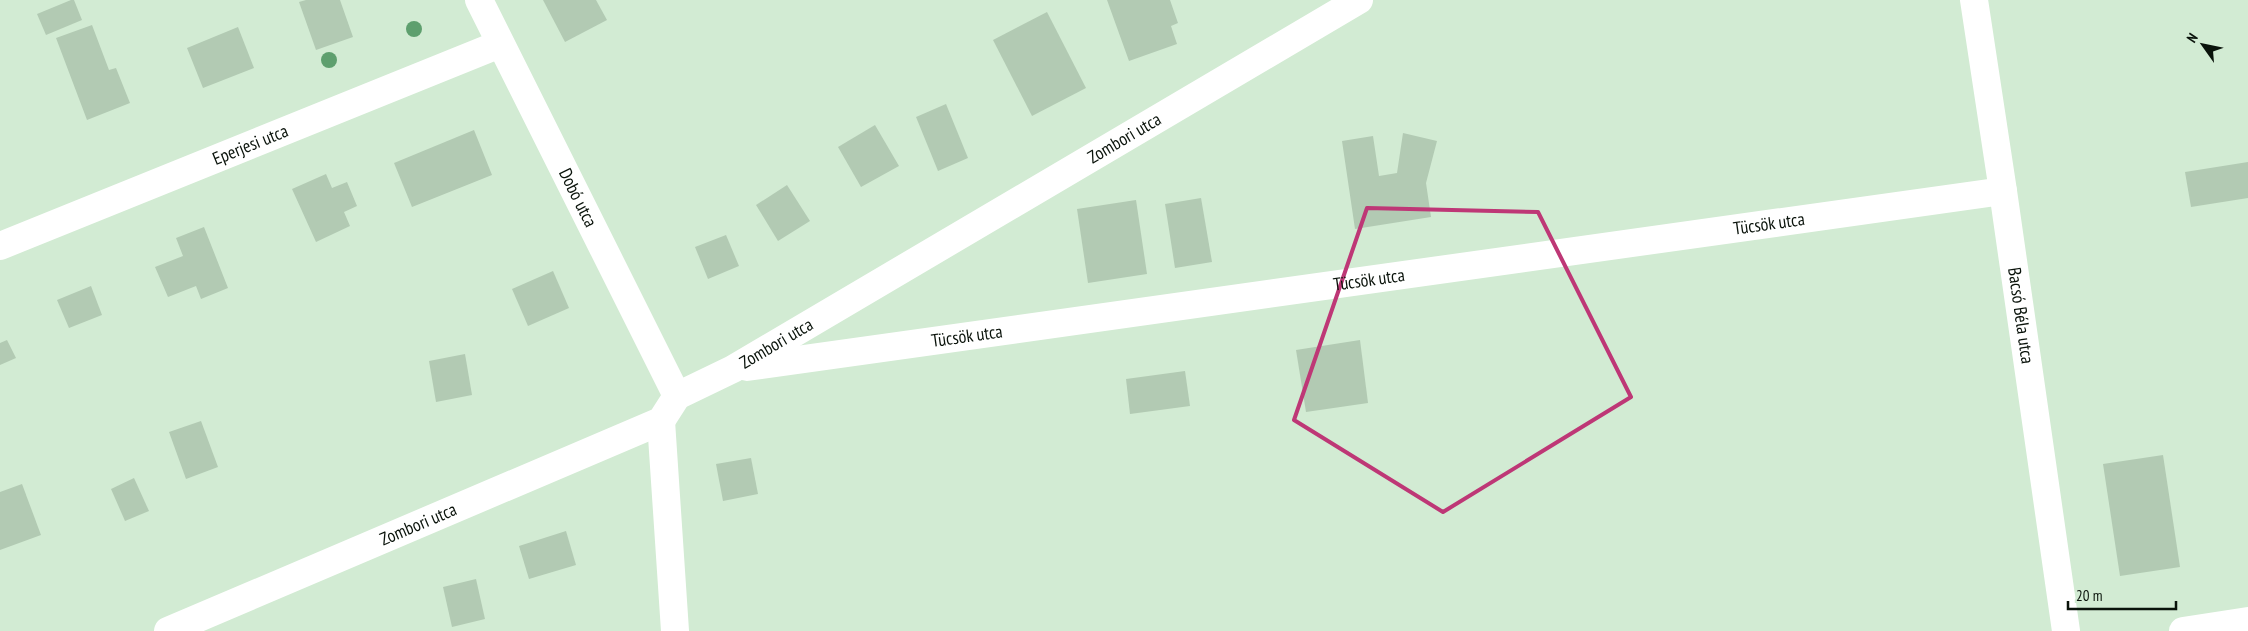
<svg xmlns="http://www.w3.org/2000/svg" width="2248" height="631" font-family="'PT Sans Narrow',sans-serif">
<style>
.building{fill:#b2cab3}
.lines{fill:none;stroke-linecap:round;stroke-linejoin:round}
.minor{stroke:#fff;stroke-width:28}
.tree{fill:#5e9f6e}
.marked{fill:none;stroke:#be3776;stroke-width:4;stroke-linejoin:round}
.labels{text-anchor:middle;stroke-width:4;stroke-linejoin:round;paint-order:stroke}
.street-label{font-size:18px;fill:#0a130b;stroke:#d2ebd3}
</style>
<rect width="100%" height="100%" fill="#d2ebd3"/>
<g class="building">
<polygon points="71,0 74,0 82,20 46,35 37,14"/>
<polygon points="306,0 340,0 353,37 316,50 299,2"/>
<polygon points="543,0 596,0 607,20 565,42"/>
<polygon points="1107,0 1170,0 1178,23 1171,26 1177,44 1129,61"/>
<polygon points="1047,12 1086,88 1032,116 993,40"/>
<polygon points="92,25 109,70 116,68 130,103 87,120 56,38"/>
<polygon points="238,27 254,68 203,88 187,48"/>
<polygon points="946,104 968,158 938,171 916,117"/>
<polygon points="875,125 899,166 861,187 838,147"/>
<polygon points="474,130 492,175 412,207 394,163"/>
<polygon points="1403,133 1437,141 1426,183 1431,217 1355,229 1342,141 1373,136 1379,176 1397,173"/>
<polygon points="2248,162 2248,198 2191,207 2185,172"/>
<polygon points="326,174 332,188 347,182 357,206 344,212 350,226 316,242 292,189"/>
<polygon points="787,185 810,221 778,241 756,205"/>
<polygon points="1201,198 1212,262 1175,268 1165,204"/>
<polygon points="1136,200 1147,274 1088,283 1077,209"/>
<polygon points="204,227 228,288 201,299 196,286 168,297 155,267 183,256 176,238"/>
<polygon points="726,235 739,266 708,279 695,247"/>
<polygon points="553,271 569,308 528,326 512,289"/>
<polygon points="91,286 102,315 69,328 57,300"/>
<polygon points="7,340 16,358 0,365 0,343"/>
<polygon points="1360,340 1368,403 1306,412 1296,350"/>
<polygon points="465,354 472,395 436,402 429,361"/>
<polygon points="1185,371 1190,406 1130,414 1126,379"/>
<polygon points="201,421 218,467 186,479 169,432"/>
<polygon points="2163,455 2180,567 2120,576 2103,464"/>
<polygon points="751,458 758,494 723,501 716,464"/>
<polygon points="134,478 149,511 125,521 111,489"/>
<polygon points="22,484 41,535 0,550 0,492"/>
<polygon points="566,531 576,565 529,579 519,546"/>
<polygon points="476,579 485,619 452,627 443,587"/>
</g>
<g class="lines">
<g class="minor">
<path id="s1" d="M 479,0 L 677,396"/>
<path id="s2" d="M 1974,0 L 2003,191 L 2066,631"/>
<path id="s3" d="M 0,246 L 500,44"/>
<path id="s4" d="M 747,367 L 2003,191"/>
<polyline points="661,421 675,631"/>
<path id="s5" d="M 168,631 L 661,421 L 677,396 L 733,369 L 1359,0"/>
<polyline points="2183,631 2248,621"/>
</g>
</g>
<g class="tree">
<circle cx="414" cy="29" r="8"/>
<circle cx="329" cy="60" r="8"/>
</g>
<path class="marked" d="M 1367,208 L 1538,212 L 1631,397 L 1443,512 L 1294,420 Z"/>
<g class="labels">
<g class="street-label">
<text dy="6" stroke="none"><textPath href="#s5" startOffset="1082">Zombori utca</textPath></text>
<text dy="6" stroke="none"><textPath href="#s3" startOffset="270">Eperjesi utca</textPath></text>
<text dy="6" stroke="none"><textPath href="#s1" startOffset="221">Dobó utca</textPath></text>
<text dy="6" stroke="none"><textPath href="#s4" startOffset="1032">Tücsök utca</textPath></text>
<text dy="6" stroke="none"><textPath href="#s4" startOffset="628">Tücsök utca</textPath></text>
<text dy="6" stroke="none"><textPath href="#s2" startOffset="319">Bacsó Béla utca</textPath></text>
<text dy="6" stroke="none"><textPath href="#s4" startOffset="222">Tücsök utca</textPath></text>
<text dy="6" stroke="none"><textPath href="#s5" startOffset="678">Zombori utca</textPath></text>
<text dy="6" stroke="none"><textPath href="#s5" startOffset="272">Zombori utca</textPath></text>
</g>
</g>
<g transform="translate(2203 45) rotate(303)" stroke="#d2ebd3" stroke-width="4" paint-order="stroke">
<path d="M0-4L9 19L0 12L-9 19Z" fill="#0a130b"/>
<text y="-8" font-size="14" font-weight="bold" text-anchor="middle" fill="#0a130b">N</text>
</g>
<path d="M2068 601v8h108v-8" fill="none" stroke="#0a130b" stroke-width="2.5"/>
<text x="2076" y="601" font-size="15" fill="#0a130b" stroke="#d2ebd3" stroke-width="4" paint-order="stroke">20 m</text>
</svg>
